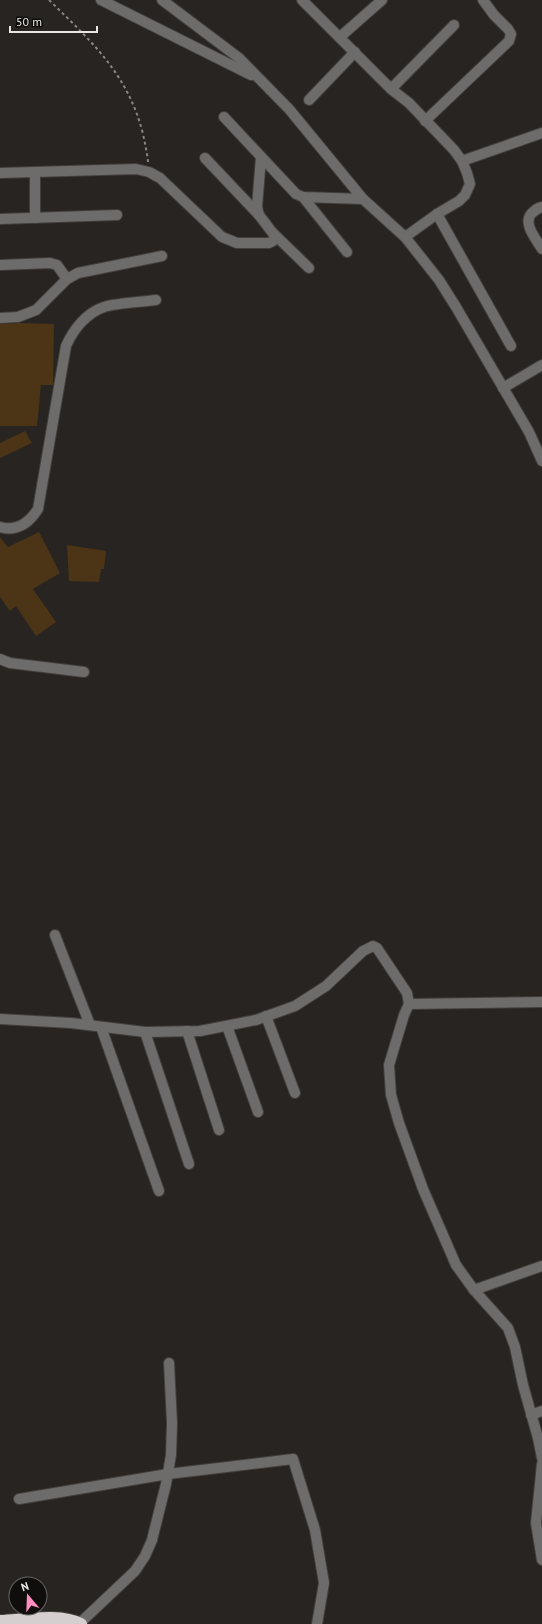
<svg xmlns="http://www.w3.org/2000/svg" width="542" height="1624" font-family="'PT Sans',sans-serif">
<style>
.building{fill:#4c3416}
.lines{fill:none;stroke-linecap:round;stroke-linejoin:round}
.minor-casing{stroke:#433f3c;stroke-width:12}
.highway-casing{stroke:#433f3c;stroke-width:14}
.path{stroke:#898683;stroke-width:2;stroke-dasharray:3 3;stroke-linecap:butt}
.minor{stroke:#6e6b6b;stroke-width:10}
.highway{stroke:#d6cfcf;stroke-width:12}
</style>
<rect width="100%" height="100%" fill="#282421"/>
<g class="building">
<polygon points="20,323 54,324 53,385 41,385 37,426 0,426 0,324"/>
<polygon points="25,431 32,443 0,458 0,443"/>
<polygon points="39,532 60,573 33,589 56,622 36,636 16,606 10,611 0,597 0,537 8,547"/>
<polygon points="67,545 106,551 104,569 101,569 99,582 69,581"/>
</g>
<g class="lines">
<g class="minor-casing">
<g id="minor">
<polyline points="101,0 251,75"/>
<polyline points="162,0 239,58 289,109 363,199 405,237 437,214 459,201 465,195 470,184 467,173 462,161 454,150 409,103 391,89 302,0"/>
<polyline points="340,37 382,0"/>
<polyline points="391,89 454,25"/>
<polyline points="309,100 355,52"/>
<polyline points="224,117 296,194 303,197 363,199"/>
<polyline points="425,121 509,41 511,34 508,29 494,15 483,0"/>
<polyline points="205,158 259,215"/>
<polyline points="462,161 542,133"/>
<polyline points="35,172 35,218"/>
<polyline points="0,173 136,169 149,172 160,178 222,237 237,243 269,243 273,241 275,236 259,215 257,207 261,157"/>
<polyline points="303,197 347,252"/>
<path d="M 542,207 C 537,208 535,210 531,214 C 523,224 536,239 542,249"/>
<polyline points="437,214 511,346"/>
<polyline points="0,219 117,215"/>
<polyline points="273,233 309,268"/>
<polyline points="405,237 439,280 456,307 529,432 542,461"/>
<polyline points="0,265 50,263 57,265 67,279"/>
<polyline points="0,318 18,317 36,310 67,279 78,273 162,256"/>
<polyline points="503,388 542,365"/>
<path d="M 0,527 C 17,532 29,523 38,509 L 66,346 C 73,330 86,313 104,307 C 117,303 142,302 156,300"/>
<polyline points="0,659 10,663 84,672"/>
<polyline points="55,935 90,1025"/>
<polyline points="409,1004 542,1002"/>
<polyline points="266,1016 295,1093"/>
<polyline points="0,1019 71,1023 145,1032 200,1031 256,1020 295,1006 326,986 363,951 373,946 377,948 407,993 409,1004 404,1015 389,1065 391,1095 399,1123 423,1189 456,1265 474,1290 508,1328 515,1347 523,1385 538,1438 542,1458"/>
<polyline points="227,1026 258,1112"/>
<polyline points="101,1027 159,1191"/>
<polyline points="187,1031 219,1130"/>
<polyline points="145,1032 189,1164"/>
<polyline points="474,1290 542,1266"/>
<polyline points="531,1415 542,1411"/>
<polyline points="542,1464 536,1523 542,1560"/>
<polyline points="19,1499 168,1474 293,1459 315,1530 324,1583 317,1624"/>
<polyline points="80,1623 135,1571 145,1556 152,1540 166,1484 171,1455 172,1423 169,1363"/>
</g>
</g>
<g class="highway-casing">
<path id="highway" d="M 0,1621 C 24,1620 60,1613 81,1624"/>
</g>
<path class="path" d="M 49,0 C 92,42 128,74 143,134 C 145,144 147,152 148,162"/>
<use href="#minor" class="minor"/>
<use href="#highway" class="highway"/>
</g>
<g transform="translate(28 1596) rotate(341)"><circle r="19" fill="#0f0e0c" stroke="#666562"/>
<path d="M0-3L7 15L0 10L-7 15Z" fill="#fd8ebe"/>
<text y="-6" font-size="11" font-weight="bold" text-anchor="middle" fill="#e9e7e4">N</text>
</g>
<path d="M10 26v6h87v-6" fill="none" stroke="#e9e7e4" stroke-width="2"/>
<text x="16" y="26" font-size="12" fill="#e9e7e4" stroke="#0f0e0c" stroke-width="3" paint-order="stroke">50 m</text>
</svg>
